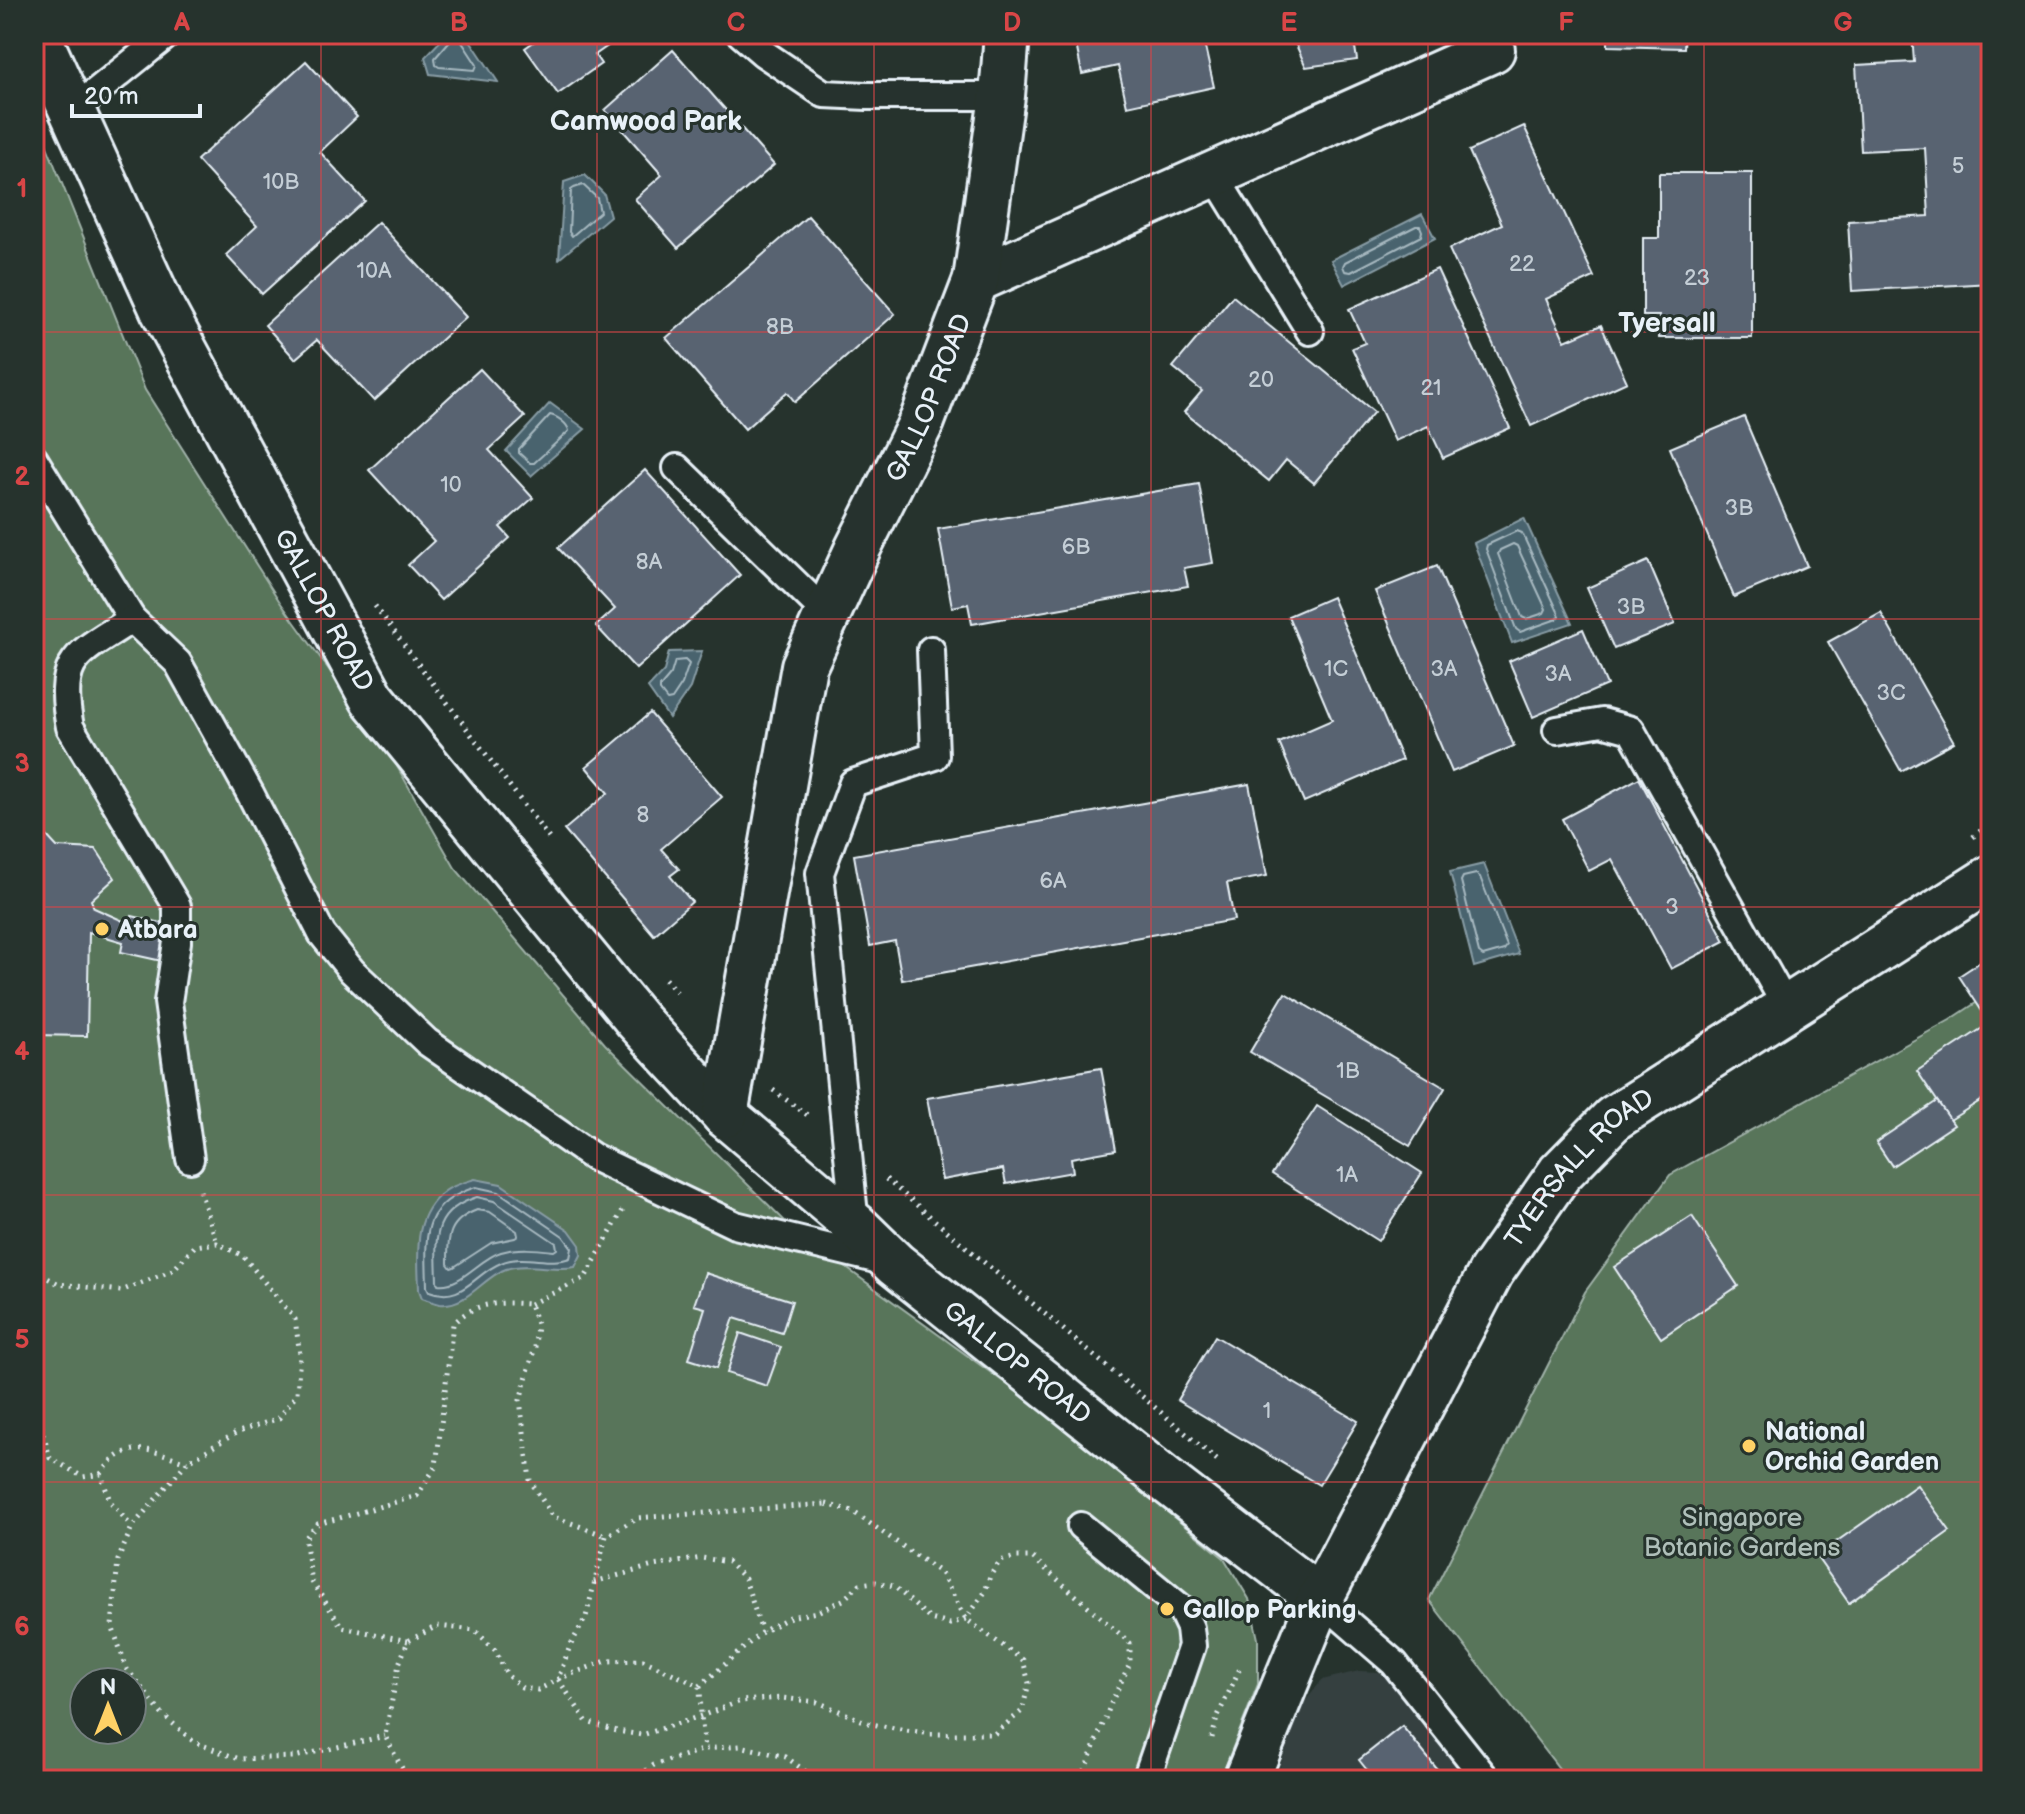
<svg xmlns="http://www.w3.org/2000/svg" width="2025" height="1814" font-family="'Balsamiq Sans',sans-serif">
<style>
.built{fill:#354141}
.green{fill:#59745a;stroke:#a0b2a9;stroke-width:2;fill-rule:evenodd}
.water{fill:#48646e;stroke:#889ca5;stroke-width:2}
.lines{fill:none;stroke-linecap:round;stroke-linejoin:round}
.shore{stroke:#a8b9c1;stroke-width:2}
.building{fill:#596371;stroke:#e8f1f8;stroke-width:2}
.service-casing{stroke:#e8f1f8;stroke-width:32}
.minor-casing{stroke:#e8f1f8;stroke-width:50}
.path{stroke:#e8f1f8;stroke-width:5;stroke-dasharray:2 6;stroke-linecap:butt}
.service{stroke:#26332d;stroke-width:26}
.minor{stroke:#26332d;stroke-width:44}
.grid{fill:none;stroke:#d94647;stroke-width:2;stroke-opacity:0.55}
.poi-dot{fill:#ffd166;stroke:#26332d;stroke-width:3}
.labels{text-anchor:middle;stroke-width:6;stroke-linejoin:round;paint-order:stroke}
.number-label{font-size:22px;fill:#c4ced6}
.street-label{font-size:26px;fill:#e8f1f8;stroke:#26332d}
.poi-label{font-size:26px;font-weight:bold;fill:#e8f1f8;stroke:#26332d;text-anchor:start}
.park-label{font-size:26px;fill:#afbfb9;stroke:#26332d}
.neighbourhood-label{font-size:28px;font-weight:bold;fill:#e8f1f8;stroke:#26332d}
.neatline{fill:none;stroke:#d94647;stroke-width:3}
.grid-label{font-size:26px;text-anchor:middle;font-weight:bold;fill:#d94647}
</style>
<rect width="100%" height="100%" fill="#26332d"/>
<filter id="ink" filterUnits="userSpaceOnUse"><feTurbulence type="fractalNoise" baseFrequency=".0125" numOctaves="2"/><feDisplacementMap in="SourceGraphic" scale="16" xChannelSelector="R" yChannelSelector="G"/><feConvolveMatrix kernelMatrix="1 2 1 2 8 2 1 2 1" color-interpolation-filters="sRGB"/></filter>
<g filter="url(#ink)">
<polygon class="built" points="1359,1671 1379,1672 1399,1691 1469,1780 1275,1780 1301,1707 1322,1680"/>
<g class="green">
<path d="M 34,114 L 145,390 L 280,602 L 390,754 L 455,868 L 605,1044 L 794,1230 L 1037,1406 L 1224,1558 L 1249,1599 L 1258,1639 L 1258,1684 L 1220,1780 L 34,1780 ZM 84,1682 L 132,1682 L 132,1730 L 84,1730 Z"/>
<polygon points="1991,993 1991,1780 1568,1780 1429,1600 1585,1292 1670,1175 1950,1020"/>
</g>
<g class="water">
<polygon points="447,34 466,34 498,82 430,74 425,57"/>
<polygon points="585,175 604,194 610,216 559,259 564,182"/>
<polygon points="1422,214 1435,238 1344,285 1331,260"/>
<polygon points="550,403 585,429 531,476 506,451"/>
<polygon points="1524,518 1572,623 1512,643 1474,543"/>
<polygon points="702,651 690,688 669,718 648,688 664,671 669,652"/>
<polygon points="1484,864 1519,954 1474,967 1450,872"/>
<path d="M 475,1179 L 501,1184 L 569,1230 L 580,1245 L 581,1255 L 575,1267 C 553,1271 528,1262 506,1269 C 483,1277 467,1307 440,1304 C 435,1303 428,1300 422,1298 L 419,1290 C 418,1253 412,1216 445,1191 C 453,1185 465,1182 475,1179 Z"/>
</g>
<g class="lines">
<g class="shore">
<polyline points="452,34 454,36 435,58 436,65 439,67 475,70 477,65 458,36 460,34"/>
<polygon points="583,185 597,198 600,212 572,236 569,232 571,190 574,188"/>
<polygon points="1416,226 1420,226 1422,231 1421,236 1351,272 1345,271 1343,266 1345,262"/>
<path d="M 550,415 C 557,416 568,424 569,431 L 534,463 L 530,463 L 519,453 L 519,449 Z"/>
<polygon points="1517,531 1522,533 1560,616 1557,619 1520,632 1516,629 1486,549 1487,545"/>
<polygon points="1513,544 1517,546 1546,609 1544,613 1526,619 1522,617 1498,554 1500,550"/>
<polygon points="685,660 689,664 682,684 672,699 667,700 660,691 660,687 671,674 675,661"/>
<polygon points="1476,874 1480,877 1507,946 1504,950 1483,956 1479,953 1461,881 1463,877"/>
<path d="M 476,1187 L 499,1192 L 563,1236 L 572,1248 L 570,1258 C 549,1266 523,1253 501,1263 C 473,1274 463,1304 429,1291 L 427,1287 C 426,1237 419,1205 476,1187 Z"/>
<path d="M 477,1197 L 494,1201 L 556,1243 L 557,1249 L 554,1251 C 536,1249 518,1247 501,1252 C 480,1258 460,1288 438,1284 L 437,1281 C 436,1240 430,1212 477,1197 Z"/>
<path d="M 477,1210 L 490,1212 L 517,1231 L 518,1236 L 515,1238 L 491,1243 L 454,1267 L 451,1268 L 448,1264 C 448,1236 448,1221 477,1210 Z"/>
</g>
</g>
<g class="building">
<polygon points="545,34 625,34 595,55 601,64 558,94 525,48"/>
<polygon points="1074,34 1202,34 1214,87 1127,106 1118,66 1082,74"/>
<polygon points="1291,34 1353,34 1357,60 1306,67"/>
<polygon points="1608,34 1685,34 1684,48 1608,46"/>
<polygon points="1912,34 1991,34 1991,125 1988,126 1991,179 1991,283 1852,291 1848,221 1929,216 1925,148 1861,151 1856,65 1914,62"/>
<polygon points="673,50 774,165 678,248 635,199 662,175 605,110"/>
<polygon points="306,61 357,117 320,152 365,201 262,294 226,255 257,226 197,160"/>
<polygon points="1524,126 1594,277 1546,299 1565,341 1601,325 1627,382 1531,426 1449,249 1502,224 1469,151"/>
<polygon points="1659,173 1752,173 1752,338 1659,338 1659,316 1643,316 1643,238 1659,238"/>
<polygon points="808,216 895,314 795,402 787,392 745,429 666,338"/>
<polygon points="378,222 466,317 374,401 317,340 295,359 265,325"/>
<polygon points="1437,269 1510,428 1443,458 1428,426 1395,441 1352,348 1365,343 1349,309"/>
<polygon points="1233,296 1374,412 1314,483 1286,460 1269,481 1184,412 1202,391 1173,367"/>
<polygon points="480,369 525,417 489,450 533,498 500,527 510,538 441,600 408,565 434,541 369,470"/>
<polygon points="1744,417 1807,566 1734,597 1670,448"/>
<polygon points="645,470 740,575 636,669 596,626 615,609 558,548"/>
<polygon points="1199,484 1213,563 1184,568 1188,586 972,624 968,604 952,607 938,529"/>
<polygon points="1648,561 1675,624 1614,649 1587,588"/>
<polygon points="1437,566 1514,746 1452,772 1375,591"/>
<polygon points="1332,597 1402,760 1304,802 1279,743 1332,720 1288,616"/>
<polygon points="1881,613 1954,742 1901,771 1828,642"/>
<polygon points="1583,629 1607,685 1533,717 1509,661"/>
<polygon points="650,713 722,797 661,849 679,869 670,876 692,902 654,935 564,830 608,793 586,767"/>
<polygon points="1639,778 1725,941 1671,969 1612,859 1589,871 1562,819"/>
<polygon points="1249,784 1267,876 1227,883 1234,920 902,980 895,941 870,946 854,855"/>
<polygon points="34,822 57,847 96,849 115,878 91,900 94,908 130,924 132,916 170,925 162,961 121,952 123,942 89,932 87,1036 34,1035"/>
<polygon points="1991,955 1991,1025 1959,976"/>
<polygon points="1285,993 1445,1088 1410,1146 1250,1052"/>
<polygon points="1990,1023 1991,1094 1950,1120 1917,1071"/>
<polygon points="1101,1068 1116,1150 1071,1158 1073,1172 1006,1184 1003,1169 942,1180 927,1098"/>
<polygon points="1937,1101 1954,1125 1892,1166 1876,1142"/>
<polygon points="1317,1106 1422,1173 1378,1241 1272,1174"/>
<polygon points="1692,1216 1738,1286 1661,1338 1614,1267"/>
<polygon points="705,1273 792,1301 782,1333 734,1318 717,1368 689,1359 705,1308 694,1305"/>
<polygon points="740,1333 781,1347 767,1386 727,1373"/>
<polygon points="1215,1336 1358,1421 1319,1485 1177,1400"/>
<polygon points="1917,1485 1950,1531 1849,1603 1816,1556"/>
<polygon points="1402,1726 1446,1780 1375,1780 1359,1760"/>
</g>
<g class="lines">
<g class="service-casing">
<g id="service">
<polyline points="741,34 763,53 824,94 867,96 1002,96"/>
<polyline points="72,111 168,34"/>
<polyline points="1214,175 1310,331"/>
<polyline points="34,459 132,619 178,663 250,793 322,934 352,971 427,1042 593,1157 735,1225 888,1262"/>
<polyline points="677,468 827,614"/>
<path d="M 132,619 C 79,654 56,656 70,727 L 177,906 L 177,942 L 168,1002 L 190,1159"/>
<polyline points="1557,730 1602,722 1631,730 1787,1008"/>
<polyline points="855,1225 820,873 853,783 935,756 931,650"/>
<polyline points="1081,1526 1180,1607 1190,1628 1192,1646 1146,1780"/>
<polyline points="1320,1599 1394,1663 1487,1780"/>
</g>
</g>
<g class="minor-casing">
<g id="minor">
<path id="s1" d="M 37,34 L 163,310 L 372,698 L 637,1020 L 725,1115 L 855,1225 L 895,1264 L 1164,1479 L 1320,1599"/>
<polyline points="976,280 1492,50"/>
<path id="s2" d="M 725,1115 L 804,666 L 858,548 L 922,421 L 976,280 L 1002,96 L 1007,34"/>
<path id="s3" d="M 1246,1780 L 1320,1599 L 1491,1272 L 1560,1173 L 1614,1118 L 1991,878"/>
</g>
</g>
<g class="path">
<polyline points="375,606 551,841"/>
<polyline points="1973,837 1991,822"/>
<polyline points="665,979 679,995"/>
<polyline points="773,1090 810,1117"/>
<polyline points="886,1179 1217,1460"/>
<polyline points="200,1191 217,1243"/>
<polyline points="34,1271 59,1284 121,1291 173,1270 195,1246 217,1243 243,1256 295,1319 300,1355 297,1393 279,1418 236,1433 187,1462 132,1527 118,1560 112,1626 127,1669 161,1713 194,1742 239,1759 294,1757 385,1736"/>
<polyline points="530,1304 585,1278 623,1210"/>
<polyline points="34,1412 40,1421 50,1458 83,1477 101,1474 110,1501 132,1527"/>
<path d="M 101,1474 C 127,1437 150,1450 187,1462"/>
<polygon points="826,1504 852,1511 941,1573 966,1619 1023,1660 1029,1683 1022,1711 994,1734 930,1734 871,1724 817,1702 782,1698 741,1701 701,1716 642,1735 617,1731 587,1722 558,1679 570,1646 586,1617 606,1536 637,1518"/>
<polyline points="594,1582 653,1566 702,1558 728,1562 745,1579 762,1632"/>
<path d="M 408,1641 L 342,1627 L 312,1582 L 305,1538 L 318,1524 L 417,1496 L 436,1466 L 453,1324 C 475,1301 500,1302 530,1304 L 537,1324 L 535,1347 L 520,1400 L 530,1480 L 552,1516 L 606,1536"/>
<polyline points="700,1686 762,1632 790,1617 817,1612 843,1600 860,1584 875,1582 894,1586 930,1619 950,1624 966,1619 985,1592 990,1576 1000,1561 1016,1557 1032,1557 1130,1643 1130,1663 1112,1701 1081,1780"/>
<polyline points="1212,1738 1217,1718 1241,1666"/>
<polyline points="413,1780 404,1772 385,1736 399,1664 408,1641 437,1626 475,1630 495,1650 507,1675 522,1688 538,1690 558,1679 606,1661 643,1660 700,1686 701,1716 705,1749"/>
<polyline points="633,1780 654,1765 705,1749 740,1746 786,1757 817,1780"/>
</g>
<use href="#service" class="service"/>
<use href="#minor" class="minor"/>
</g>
</g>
<path class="grid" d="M 321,34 L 321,1780M 597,34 L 597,1780M 874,34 L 874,1780M 1151,34 L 1151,1780M 1428,34 L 1428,1780M 1704,34 L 1704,1780M 34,332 L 1991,332M 34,619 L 1991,619M 34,907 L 1991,907M 34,1195 L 1991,1195M 34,1482 L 1991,1482"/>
<g class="poi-dot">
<circle cx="102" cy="929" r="8"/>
<circle cx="1749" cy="1446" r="8"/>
<circle cx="1167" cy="1609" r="8"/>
</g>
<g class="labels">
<g class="number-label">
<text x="1958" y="173">5</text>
<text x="281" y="189">10B</text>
<text x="1522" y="271">22</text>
<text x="374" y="278">10A</text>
<text x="1697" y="285">23</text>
<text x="780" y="334">8B</text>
<text x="1261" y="387">20</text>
<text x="1431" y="395">21</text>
<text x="451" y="492">10</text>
<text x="1739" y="515">3B</text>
<text x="1076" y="554">6B</text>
<text x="649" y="569">8A</text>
<text x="1631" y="614">3B</text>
<text x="1336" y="676">1C</text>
<text x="1444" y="676">3A</text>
<text x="1558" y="681">3A</text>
<text x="1891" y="700">3C</text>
<text x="643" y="822">8</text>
<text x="1053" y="888">6A</text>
<text x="1672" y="914">3</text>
<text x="1348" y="1078">1B</text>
<text x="1347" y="1182">1A</text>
<text x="1267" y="1418">1</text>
</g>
<g class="street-label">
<text dy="9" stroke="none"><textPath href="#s2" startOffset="752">GALLOP ROAD</textPath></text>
<text dy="9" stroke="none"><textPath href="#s1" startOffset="644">GALLOP ROAD</textPath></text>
<text dy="9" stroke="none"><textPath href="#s3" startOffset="702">TYERSALL ROAD</textPath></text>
<text dy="9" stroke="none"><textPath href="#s1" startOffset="1674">GALLOP ROAD</textPath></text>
</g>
<g class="poi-label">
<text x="118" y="938">Atbara</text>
<text x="1765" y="1440">National<tspan x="1765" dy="30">Orchid Garden</tspan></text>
<text x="1183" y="1618">Gallop Parking</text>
</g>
<g class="park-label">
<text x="1742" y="1526">Singapore<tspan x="1742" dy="30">Botanic Gardens</tspan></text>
</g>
<g class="neighbourhood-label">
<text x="646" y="130">Camwood Park</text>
<text x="1667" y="332">Tyersall</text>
</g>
</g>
<rect width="2025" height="1814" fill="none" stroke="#26332d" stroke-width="88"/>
<g transform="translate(108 1706)"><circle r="38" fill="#26332d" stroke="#747f7e" stroke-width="2"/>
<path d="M0-6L14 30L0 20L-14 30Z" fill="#ffd166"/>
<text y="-12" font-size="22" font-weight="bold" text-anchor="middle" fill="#e8f1f8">N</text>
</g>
<path d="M72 104v12h128v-12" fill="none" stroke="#e8f1f8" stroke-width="4"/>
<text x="84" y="104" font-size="24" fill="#e8f1f8" stroke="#26332d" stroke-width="6" paint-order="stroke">20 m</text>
<rect x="44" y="44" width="1937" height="1726" class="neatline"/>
<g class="grid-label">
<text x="182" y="31">A</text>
<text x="459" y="31">B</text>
<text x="736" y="31">C</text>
<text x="1012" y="31">D</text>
<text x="1289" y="31">E</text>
<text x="1566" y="31">F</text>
<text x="1843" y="31">G</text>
<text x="22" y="197">1</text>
<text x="22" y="485">2</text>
<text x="22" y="772">3</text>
<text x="22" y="1060">4</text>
<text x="22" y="1348">5</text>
<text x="22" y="1635">6</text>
</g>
</svg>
